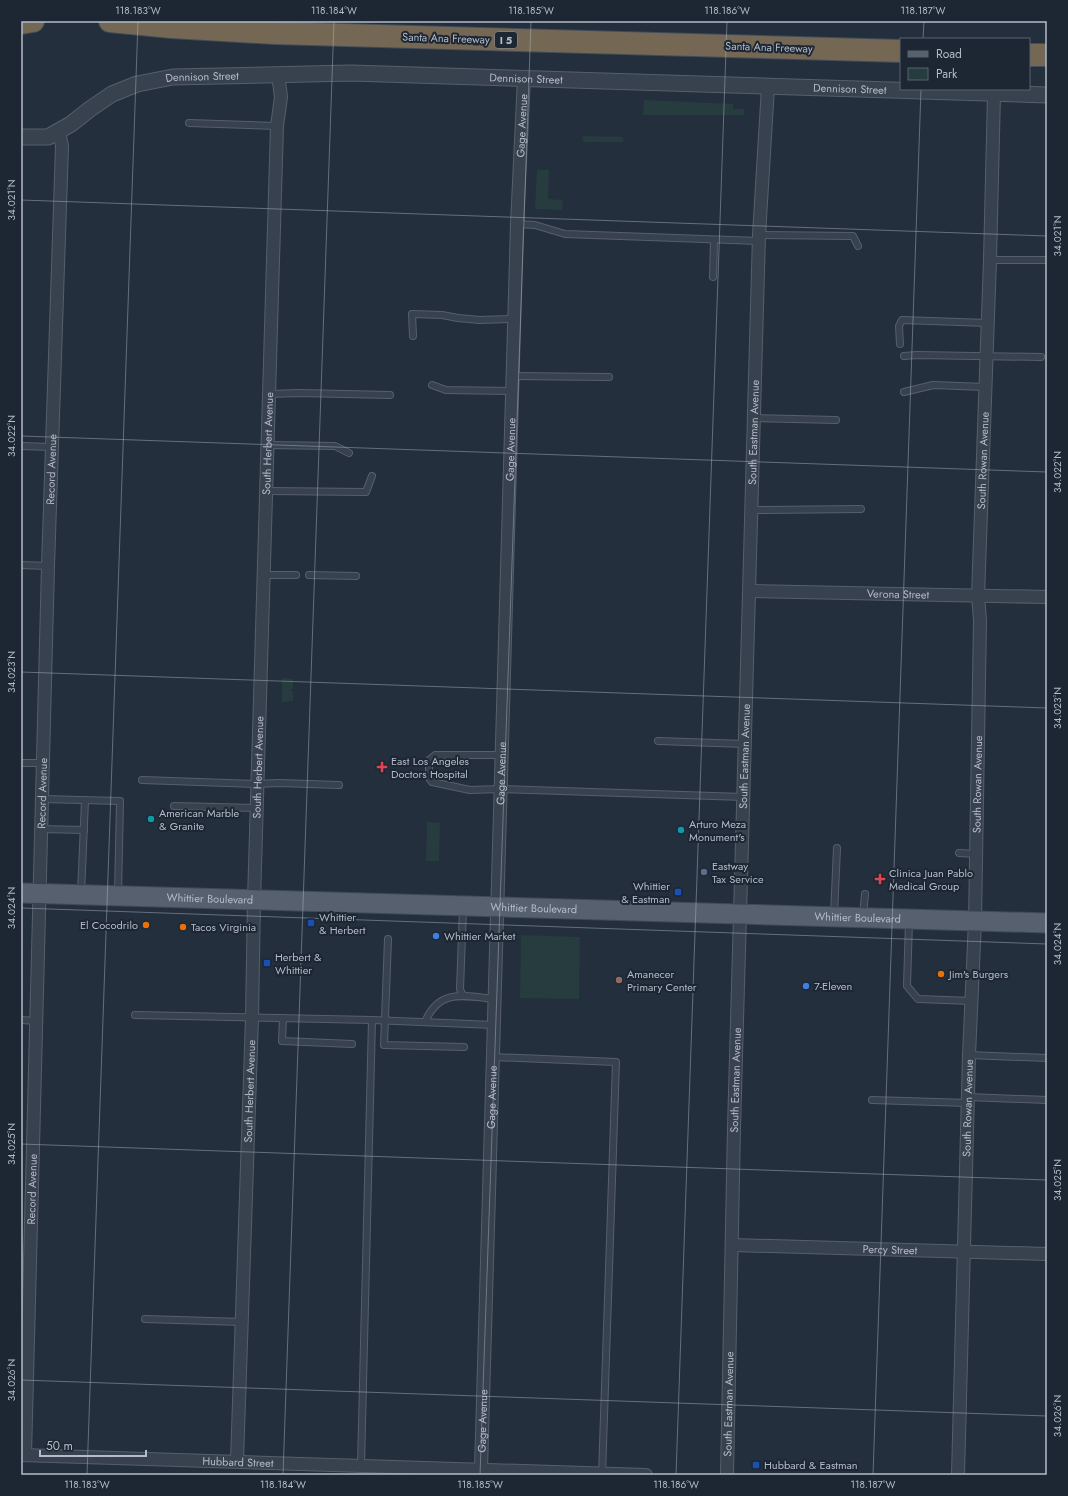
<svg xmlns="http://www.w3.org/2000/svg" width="1068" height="1496" font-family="Jost,sans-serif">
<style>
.green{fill:#263c3f}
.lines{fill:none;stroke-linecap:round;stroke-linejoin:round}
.service-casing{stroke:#565f6c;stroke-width:8}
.minor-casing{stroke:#565f6c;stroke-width:14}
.tertiary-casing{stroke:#565f6c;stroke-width:17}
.primary-casing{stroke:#414a57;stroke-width:21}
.motorway-casing{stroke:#434c59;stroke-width:24}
.service{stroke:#38414e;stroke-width:6}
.minor{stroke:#38414e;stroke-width:12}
.tertiary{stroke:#38414e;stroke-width:15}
.primary{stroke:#56606e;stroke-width:19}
.motorway{stroke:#746855;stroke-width:22}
.ticks{fill:none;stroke:#b4bcc9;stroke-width:1;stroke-opacity:0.45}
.health-dot{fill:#e0444e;stroke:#1d2633;stroke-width:1.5}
.culture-dot{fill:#0f9aa8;stroke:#1d2633;stroke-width:1.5}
.service-dot{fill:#5c6f8a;stroke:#1d2633;stroke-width:1.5}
.transit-dot{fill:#1a4fb4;stroke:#1d2633;stroke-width:1.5}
.food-dot{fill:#e8710a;stroke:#1d2633;stroke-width:1.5}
.shop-dot{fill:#3f7fe0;stroke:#1d2633;stroke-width:1.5}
.education-dot{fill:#8d6e63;stroke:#1d2633;stroke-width:1.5}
.labels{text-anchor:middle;stroke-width:4;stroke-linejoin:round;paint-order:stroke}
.shield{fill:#1d2633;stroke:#878f9c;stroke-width:1}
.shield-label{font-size:10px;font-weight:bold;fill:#b4bcc9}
.street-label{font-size:11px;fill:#b4bcc9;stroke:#1d2633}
.poi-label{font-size:11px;fill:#b4bcc9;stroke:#1d2633;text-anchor:start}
.neatline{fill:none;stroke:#b4bcc9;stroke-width:1.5}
.ticks-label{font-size:10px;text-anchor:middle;fill:#b4bcc9}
</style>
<rect width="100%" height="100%" fill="#242f3e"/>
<g class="green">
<polygon points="644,100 733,104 733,109 744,109 744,115 643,115"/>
<polygon points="584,136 622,137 624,140 622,142 584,142 582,138"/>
<polygon points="537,170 549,170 548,199 563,200 562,210 535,209"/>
<polygon points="282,678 293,679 293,689 291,689 291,691 293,691 293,701 282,702"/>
<polygon points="427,822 440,823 439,861 426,861"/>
<polygon points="521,935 580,937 579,999 520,998"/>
</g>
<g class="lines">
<g class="service-casing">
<g id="service">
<polyline points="189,123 277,126"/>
<polyline points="517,224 535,225 565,234 759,241"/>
<polyline points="759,235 853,236 858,246"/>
<polyline points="990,260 1047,260"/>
<polyline points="713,277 714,240"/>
<polyline points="413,336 412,314 442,315 458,318 480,320 514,319"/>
<polyline points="900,344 899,326 902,320 988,323"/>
<polyline points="904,356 917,355 1041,357"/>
<polyline points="512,376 609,377"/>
<polyline points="432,385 446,390 512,391"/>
<polyline points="904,392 933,385 985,387"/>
<polyline points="269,394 299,393 390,395"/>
<polyline points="754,418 836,420"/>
<polyline points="267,445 335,446 349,453"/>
<polyline points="21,446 52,447"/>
<polyline points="266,491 366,492 372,476"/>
<polyline points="752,510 861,509"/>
<polyline points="21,565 48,566"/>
<polyline points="263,575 296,575"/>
<polyline points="309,575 356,576"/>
<polyline points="658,741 745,744"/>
<polyline points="502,755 435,755 429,760 429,778 432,782 470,790 501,789 744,797"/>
<polyline points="21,763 43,763"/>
<polyline points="142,780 257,784 279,783 339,785"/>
<polyline points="42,799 120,801 118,894"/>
<polyline points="174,806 257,808"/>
<polyline points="41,829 84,830"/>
<polyline points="959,853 977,854"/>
<polyline points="81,893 85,801"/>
<polyline points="463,909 460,989 462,994 465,996"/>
<polyline points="834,915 837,848"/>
<polyline points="863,916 865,894"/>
<polyline points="909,921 907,986 918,999 972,1001"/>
<polyline points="388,939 384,1045 464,1047"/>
<polyline points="135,1015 372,1020 494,1025"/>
<polyline points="283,1018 282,1041 352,1044"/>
<polyline points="21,1020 37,1021"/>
<path d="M 425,1022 C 439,988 464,996 495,999"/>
<polyline points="969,1055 1047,1058"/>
<polyline points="493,1057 616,1062 602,1475"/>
<polyline points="968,1097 1047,1100"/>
<polyline points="872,1100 968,1103"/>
<polyline points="145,1319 242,1322"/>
<polyline points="361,1465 372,1020"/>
</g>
</g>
<g class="minor-casing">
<g id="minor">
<path id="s1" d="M 750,591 L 1047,597"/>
<path id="s2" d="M 732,1245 L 1047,1254"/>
<path id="s3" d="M 21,1455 L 646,1475"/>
<path id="s4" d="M 25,1455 L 48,566 L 62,146 L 59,132"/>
<path id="s5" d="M 237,1461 L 252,1018 L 254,900 L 277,126 L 281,97 L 278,74"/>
<path id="s6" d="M 481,1469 L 517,224 L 524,78"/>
<path id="s7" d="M 727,1475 L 734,1128 L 759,235 L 768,87"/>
<path id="s8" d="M 958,1475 L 969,1055 L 975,921 L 980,620 L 978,596 L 990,260 L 994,94"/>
</g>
</g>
<g class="tertiary-casing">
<g id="tertiary">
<path id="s9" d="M 21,137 L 48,137 L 71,124 L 90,109 L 112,94 L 137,84 L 173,77 L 351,73 L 1047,95"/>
</g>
</g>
<g class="primary-casing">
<g id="primary">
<path id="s10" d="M 21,893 L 1047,923"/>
</g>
</g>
<g class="motorway-casing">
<g id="motorway">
<polyline points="110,21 172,27 275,33 901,51"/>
<polyline points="21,23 33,21"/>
<polyline points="1029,55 1047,55"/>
</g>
</g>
<use href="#service" class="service"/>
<use href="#minor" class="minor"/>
<use href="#tertiary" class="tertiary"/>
<use href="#primary" class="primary"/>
<use href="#motorway" class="motorway"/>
</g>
<path class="ticks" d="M 923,39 L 924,21M 21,200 L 1047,236M 21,436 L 1047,472M 21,672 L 1047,708M 21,908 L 1047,944M 21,1144 L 1047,1180M 21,1380 L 1047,1416M 87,1475 L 138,21M 283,1475 L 334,21M 480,1475 L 531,21M 676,1475 L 727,21M 873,1475 L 921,89"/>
<g class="health-dot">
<path d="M380 761h4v4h4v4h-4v4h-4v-4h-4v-4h4z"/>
<path d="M878 873h4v4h4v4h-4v4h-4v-4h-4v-4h4z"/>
</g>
<g class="culture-dot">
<circle cx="151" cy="819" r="4"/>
<circle cx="681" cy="830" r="4"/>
</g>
<circle class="service-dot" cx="704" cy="872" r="4"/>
<g class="transit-dot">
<rect x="674" y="888" width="8" height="8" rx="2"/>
<rect x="307" y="919" width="8" height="8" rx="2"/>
<rect x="263" y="959" width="8" height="8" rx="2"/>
<rect x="752" y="1461" width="8" height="8" rx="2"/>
</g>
<g class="food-dot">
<circle cx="146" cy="925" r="4"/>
<circle cx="183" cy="927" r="4"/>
<circle cx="941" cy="974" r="4"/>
</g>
<g class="shop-dot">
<circle cx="436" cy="936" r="4"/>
<circle cx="806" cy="986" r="4"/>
</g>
<circle class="education-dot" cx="619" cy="980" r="4"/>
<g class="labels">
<rect class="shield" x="495" y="32" width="22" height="16" rx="3"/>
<g class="shield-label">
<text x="506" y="44">I 5</text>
</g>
<g class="street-label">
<text transform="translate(446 38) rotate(2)" y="4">Santa Ana Freeway</text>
<text transform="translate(769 47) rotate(2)" y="4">Santa Ana Freeway</text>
<text dy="4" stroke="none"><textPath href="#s9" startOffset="197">Dennison Street</textPath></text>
<text dy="4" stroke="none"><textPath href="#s9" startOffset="521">Dennison Street</textPath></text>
<text dy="4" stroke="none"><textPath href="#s9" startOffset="845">Dennison Street</textPath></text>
<text dy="4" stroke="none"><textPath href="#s6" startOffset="1344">Gage Avenue</textPath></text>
<text dy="4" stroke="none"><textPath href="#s7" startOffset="1043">South Eastman Avenue</textPath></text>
<text dy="4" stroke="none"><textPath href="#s5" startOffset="1018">South Herbert Avenue</textPath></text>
<text dy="4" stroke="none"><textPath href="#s6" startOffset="1020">Gage Avenue</textPath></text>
<text dy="4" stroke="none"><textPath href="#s8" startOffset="1015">South Rowan Avenue</textPath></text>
<text dy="4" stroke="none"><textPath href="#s4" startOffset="986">Record Avenue</textPath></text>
<text dy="4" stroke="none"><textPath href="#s1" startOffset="148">Verona Street</textPath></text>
<text dy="4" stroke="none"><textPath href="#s7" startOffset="719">South Eastman Avenue</textPath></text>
<text dy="4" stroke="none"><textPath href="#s5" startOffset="694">South Herbert Avenue</textPath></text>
<text dy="4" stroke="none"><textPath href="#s6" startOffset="696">Gage Avenue</textPath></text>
<text dy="4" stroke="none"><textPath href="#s8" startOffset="691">South Rowan Avenue</textPath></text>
<text dy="4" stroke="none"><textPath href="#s4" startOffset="662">Record Avenue</textPath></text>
<text dy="4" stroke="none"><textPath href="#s10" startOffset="189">Whittier Boulevard</textPath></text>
<text dy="4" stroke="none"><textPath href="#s10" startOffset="513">Whittier Boulevard</textPath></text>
<text dy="4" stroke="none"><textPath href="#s10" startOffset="837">Whittier Boulevard</textPath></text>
<text dy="4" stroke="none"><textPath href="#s7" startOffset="395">South Eastman Avenue</textPath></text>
<text dy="4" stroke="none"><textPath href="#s5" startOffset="370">South Herbert Avenue</textPath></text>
<text dy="4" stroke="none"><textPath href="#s6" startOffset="372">Gage Avenue</textPath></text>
<text dy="4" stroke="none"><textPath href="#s8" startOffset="367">South Rowan Avenue</textPath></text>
<text dy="4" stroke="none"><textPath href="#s4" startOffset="266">Record Avenue</textPath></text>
<text dy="4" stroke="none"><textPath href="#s2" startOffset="158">Percy Street</textPath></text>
<text dy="4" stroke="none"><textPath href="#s7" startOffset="71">South Eastman Avenue</textPath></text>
<text dy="4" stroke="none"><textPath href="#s6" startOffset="48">Gage Avenue</textPath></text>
<text dy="4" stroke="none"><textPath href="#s3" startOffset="217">Hubbard Street</textPath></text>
</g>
<g class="poi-label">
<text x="391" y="765">East Los Angeles<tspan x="391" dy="13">Doctors Hospital</tspan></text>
<text x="159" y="817">American Marble<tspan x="159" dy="13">&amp; Granite</tspan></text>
<text x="689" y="828">Arturo Meza<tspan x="689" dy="13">Monument's</tspan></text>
<text x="712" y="870">Eastway<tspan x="712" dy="13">Tax Service</tspan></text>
<text x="889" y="877">Clinica Juan Pablo<tspan x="889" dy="13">Medical Group</tspan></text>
<text x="670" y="890" text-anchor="end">Whittier<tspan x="670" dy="13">&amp; Eastman</tspan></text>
<text x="319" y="921">Whittier<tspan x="319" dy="13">&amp; Herbert</tspan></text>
<text x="138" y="929" text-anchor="end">El Cocodrilo</text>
<text x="191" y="931">Tacos Virginia</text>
<text x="444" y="940">Whittier Market</text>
<text x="275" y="961">Herbert &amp;<tspan x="275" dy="13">Whittier</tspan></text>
<text x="627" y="978">Amanecer<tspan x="627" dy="13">Primary Center</tspan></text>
<text x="949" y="978">Jim's Burgers</text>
<text x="814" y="990">7-Eleven</text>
<text x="764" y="1469">Hubbard &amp; Eastman</text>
</g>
</g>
<rect width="1068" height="1496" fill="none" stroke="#1d2633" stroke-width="44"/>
<rect x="900" y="38" width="130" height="52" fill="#1d2633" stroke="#59626f"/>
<rect x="908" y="51" width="20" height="6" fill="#56606e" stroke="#59626f"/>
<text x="936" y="58" font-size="12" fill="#b4bcc9">Road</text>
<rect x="908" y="68" width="20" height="12" fill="#263c3f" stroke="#59626f"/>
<text x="936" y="78" font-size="12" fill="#b4bcc9">Park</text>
<path d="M40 1450v6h106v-6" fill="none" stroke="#b4bcc9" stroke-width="2"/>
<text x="46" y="1450" font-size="12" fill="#b4bcc9" stroke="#1d2633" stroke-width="3" paint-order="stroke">50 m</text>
<rect x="22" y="22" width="1024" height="1452" class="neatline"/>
<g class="ticks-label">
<text x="138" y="14">118.183°W</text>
<text x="334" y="14">118.184°W</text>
<text x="531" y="14">118.185°W</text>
<text x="727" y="14">118.186°W</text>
<text x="923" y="14">118.187°W</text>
<text transform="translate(11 200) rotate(-90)" y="4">34.021°N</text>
<text transform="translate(1057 236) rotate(-90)" y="4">34.021°N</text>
<text transform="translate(11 436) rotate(-90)" y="4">34.022°N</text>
<text transform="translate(1057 472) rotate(-90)" y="4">34.022°N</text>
<text transform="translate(11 672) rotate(-90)" y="4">34.023°N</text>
<text transform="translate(1057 708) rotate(-90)" y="4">34.023°N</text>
<text transform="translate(11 908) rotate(-90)" y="4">34.024°N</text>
<text transform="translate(1057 944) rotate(-90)" y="4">34.024°N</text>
<text transform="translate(11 1144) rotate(-90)" y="4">34.025°N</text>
<text transform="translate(1057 1180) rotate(-90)" y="4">34.025°N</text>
<text transform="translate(11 1380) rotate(-90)" y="4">34.026°N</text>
<text transform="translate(1057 1416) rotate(-90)" y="4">34.026°N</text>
<text x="87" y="1488">118.183°W</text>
<text x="283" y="1488">118.184°W</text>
<text x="480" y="1488">118.185°W</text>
<text x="676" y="1488">118.186°W</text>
<text x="873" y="1488">118.187°W</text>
</g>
</svg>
